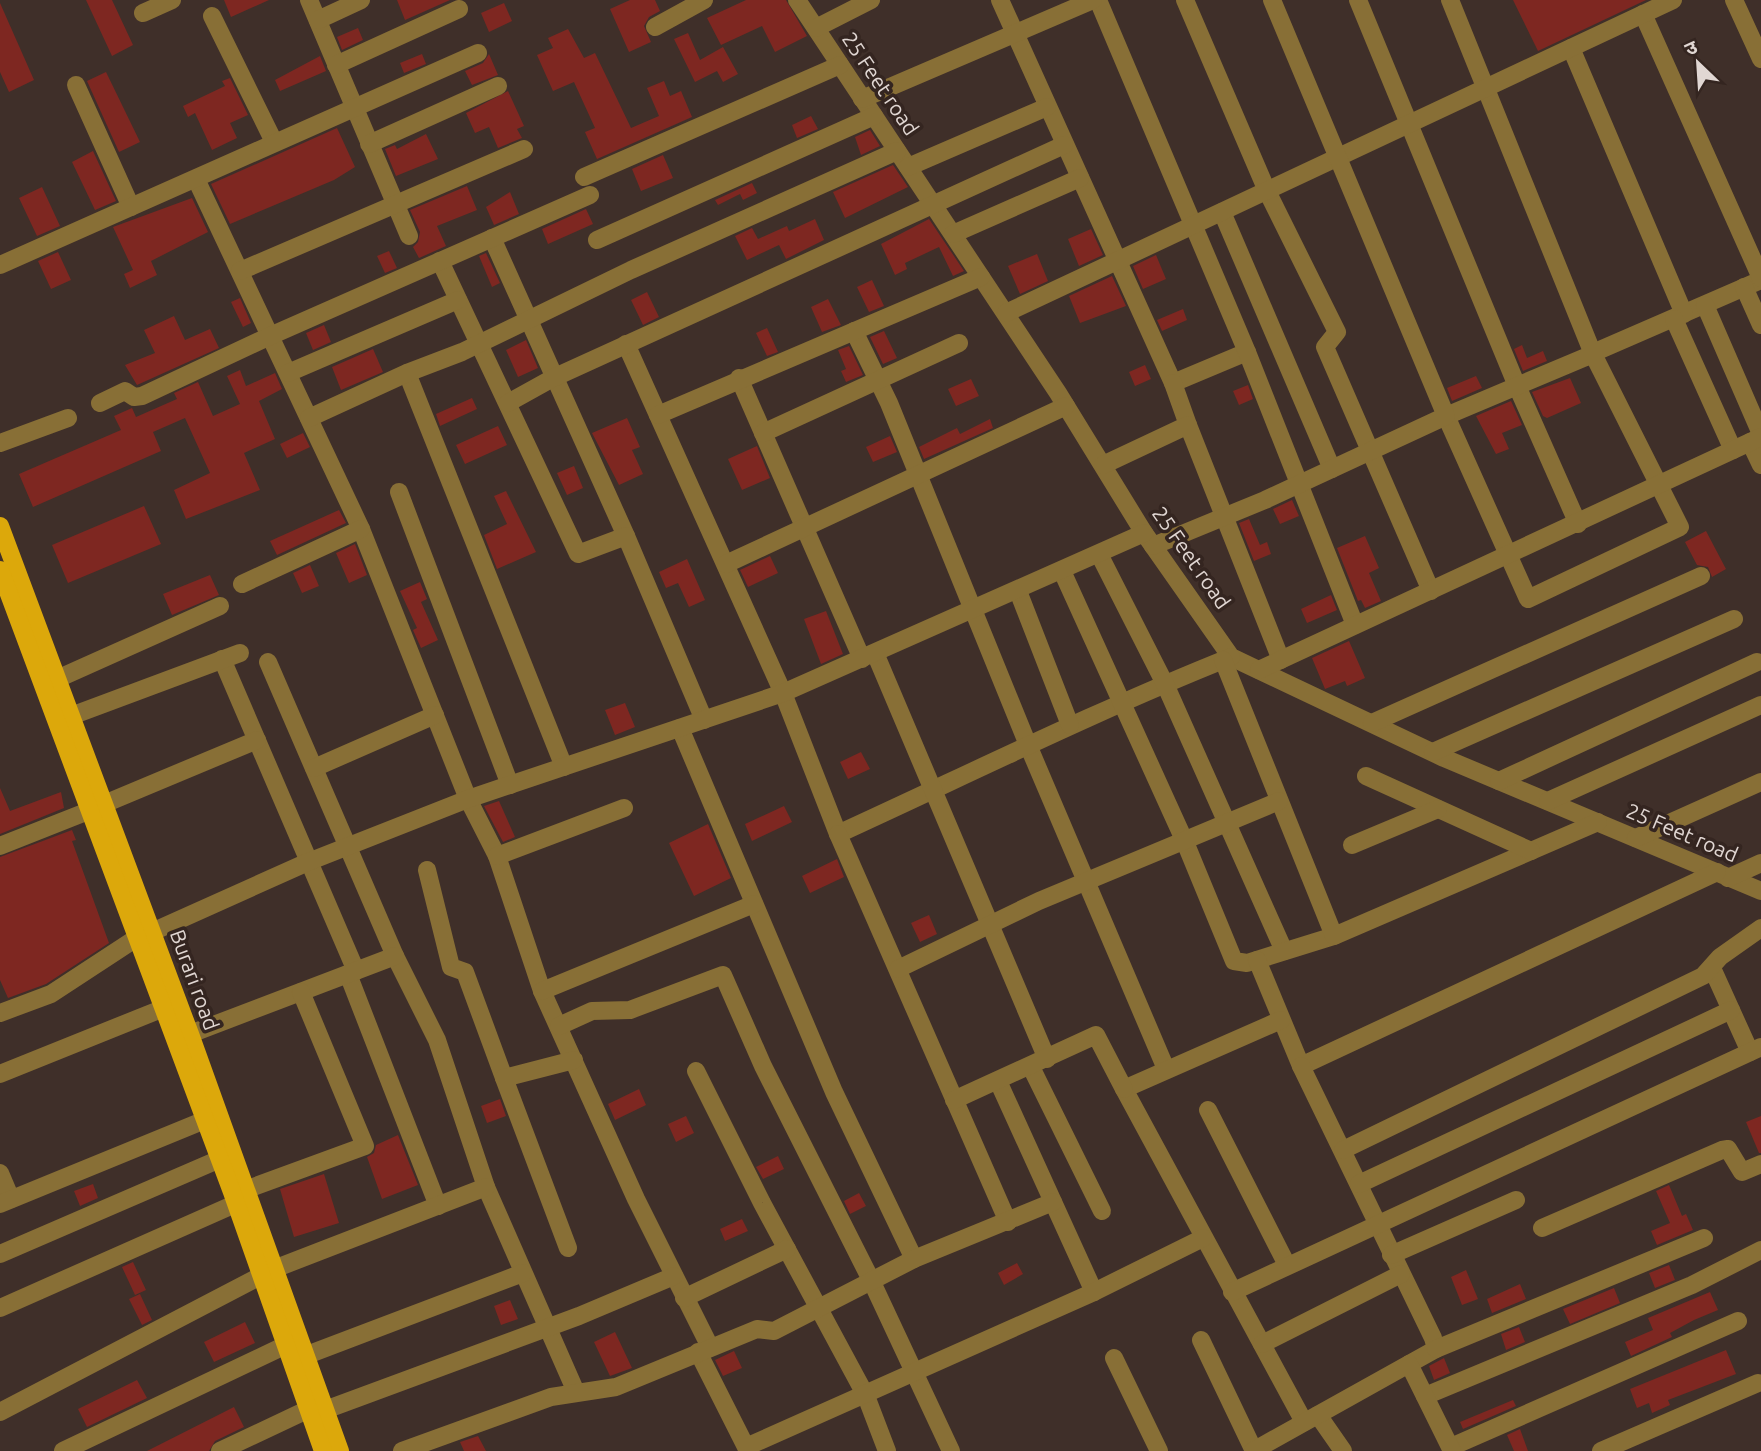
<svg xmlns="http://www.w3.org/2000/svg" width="1761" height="1451" font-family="Ubuntu,'Noto Sans Devanagari',sans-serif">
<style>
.building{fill:#7e2721}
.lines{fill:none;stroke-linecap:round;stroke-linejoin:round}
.minor{stroke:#886f36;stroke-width:18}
.major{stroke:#dca80b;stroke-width:18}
.labels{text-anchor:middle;stroke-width:7;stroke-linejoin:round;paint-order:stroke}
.street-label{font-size:21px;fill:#e1d7d3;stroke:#342520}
</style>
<rect width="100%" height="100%" fill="#3f2f29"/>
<g class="building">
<polygon points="86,0 112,0 133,45 112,56"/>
<polygon points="224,0 269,0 231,17"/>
<polygon points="397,0 450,0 405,20"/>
<polygon points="630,0 655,0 660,11 649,17 644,26 651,42 629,52 610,9"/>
<polygon points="746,0 786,0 807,36 775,52 762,26 721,45 707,18"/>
<polygon points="1513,0 1646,0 1538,51"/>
<polygon points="0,3 34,80 9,92 0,72"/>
<polygon points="504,3 512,21 489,32 481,13"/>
<polygon points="358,28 363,40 342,50 337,37"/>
<polygon points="568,29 584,58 595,53 631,128 659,116 647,88 664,81 670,96 681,91 692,117 597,159 585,132 595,128 574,82 553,91 537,55 553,48 548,38"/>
<polygon points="688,33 700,60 723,47 738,74 723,82 717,71 695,82 674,39"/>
<polygon points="422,54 426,64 404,73 400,63"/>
<polygon points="489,54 498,75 472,85 465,71 483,63"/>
<polygon points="320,56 326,71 280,91 275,80"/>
<polygon points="106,72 140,142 119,152 87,81"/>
<polygon points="230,78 248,115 230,123 237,138 212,150 195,113 188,117 183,106 225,86 222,81"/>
<polygon points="508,91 524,126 517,129 522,138 498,148 489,127 475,133 466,113"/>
<polygon points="811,116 818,129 797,138 792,125"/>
<polygon points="337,128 355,167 334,180 230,224 211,184"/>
<polygon points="870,130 880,146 861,155 855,137"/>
<polygon points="426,134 438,159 396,176 385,149 395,145 397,149"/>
<polygon points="93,151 116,201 95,210 72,162"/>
<polygon points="663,155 673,178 641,191 632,169"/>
<polygon points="893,165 908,187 845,218 833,192"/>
<polygon points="752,183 757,193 743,200 740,194 718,205 715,200"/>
<polygon points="467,186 477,210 437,226 446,246 419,258 413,247 418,242 420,232 410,210"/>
<polygon points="42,187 60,226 37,236 19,198"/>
<polygon points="510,192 519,214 494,225 486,207"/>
<polygon points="192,198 208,232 151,261 157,275 130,288 124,274 133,270 113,227"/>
<polygon points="586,209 593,224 548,244 542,229"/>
<polygon points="815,219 824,240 786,259 779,245 747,260 735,236 752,228 758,239 787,226 789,231"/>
<polygon points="929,219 964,271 953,276 939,247 905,263 907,269 895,275 881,244"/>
<polygon points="1091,229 1103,255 1079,266 1068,239"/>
<polygon points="389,251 397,268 385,273 377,256"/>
<polygon points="58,252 71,280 51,289 38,261"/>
<polygon points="486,253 500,283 492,287 479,256"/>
<polygon points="1037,254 1048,281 1020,294 1008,266"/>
<polygon points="1156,255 1166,279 1143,289 1133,266"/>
<polygon points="1112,276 1126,306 1080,323 1069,296"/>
<polygon points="872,280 884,306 869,312 857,287"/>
<polygon points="647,292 659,317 643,325 631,300"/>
<polygon points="240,298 251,323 243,327 231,302"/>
<polygon points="828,299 841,325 822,332 811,307"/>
<polygon points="1183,309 1187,320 1162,331 1157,320"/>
<polygon points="174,316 185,340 210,329 219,348 137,385 125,365 155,353 144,330"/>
<polygon points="324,325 331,342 313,350 306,333"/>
<polygon points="767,328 778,352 767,356 756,333"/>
<polygon points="884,331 897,358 883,364 870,337"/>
<polygon points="526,340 538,368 518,377 506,350"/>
<polygon points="1522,345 1527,358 1543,351 1547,361 1523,371 1514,349"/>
<polygon points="849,346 863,375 846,382 841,371 846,369 838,350"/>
<polygon points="373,349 383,372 341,390 332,367"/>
<polygon points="1145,365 1151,379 1135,386 1129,372"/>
<polygon points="240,370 246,386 275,373 282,389 259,401 275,439 244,453 260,490 186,519 174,490 210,473 185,418 153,432 161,451 33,507 19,474 121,430 114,416 132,408 136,417 177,399 174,393 198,382 213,416 240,404 227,376"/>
<polygon points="1476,376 1482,388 1452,401 1447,388"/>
<polygon points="1570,378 1581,403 1547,418 1543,416 1532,392"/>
<polygon points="971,379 979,396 956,406 948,389"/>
<polygon points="1248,385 1253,399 1239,405 1233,391"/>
<polygon points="472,398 477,409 440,426 436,414"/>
<polygon points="1511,401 1522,425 1502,433 1509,449 1496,454 1476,416"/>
<polygon points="627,418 640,447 632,450 643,474 619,485 592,433"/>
<polygon points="990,419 993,428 924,459 919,447 957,428 960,434"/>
<polygon points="498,426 507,445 465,464 456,445"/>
<polygon points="303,433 310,447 287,458 280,444"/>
<polygon points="890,436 897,452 873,462 866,447"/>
<polygon points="757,446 770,478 742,490 728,459"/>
<polygon points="574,466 583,488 567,495 557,473"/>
<polygon points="506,491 536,552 497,569 484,535 507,524 494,496"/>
<polygon points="1292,500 1299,516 1280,524 1273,509"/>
<polygon points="144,506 161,544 68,583 52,545"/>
<polygon points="339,510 346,523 277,555 270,541"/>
<polygon points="1249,519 1260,545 1267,542 1271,554 1254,561 1239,523"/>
<polygon points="1706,531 1726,569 1712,577 1708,567 1697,565 1685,542"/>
<polygon points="1365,536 1379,568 1369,573 1381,601 1365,608 1361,600 1358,601 1337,548"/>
<polygon points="355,544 367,575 349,583 336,553"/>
<polygon points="770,556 778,573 748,587 740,570"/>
<polygon points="687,559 705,600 689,607 678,583 666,588 659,572"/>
<polygon points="310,565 319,586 302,593 293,573"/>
<polygon points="210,575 219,595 172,615 163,594"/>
<polygon points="420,582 427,599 421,602 438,640 421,648 413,630 417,628 400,591"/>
<polygon points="1331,595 1337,610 1307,623 1301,609"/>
<polygon points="826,611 843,654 821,664 804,619"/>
<polygon points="1349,641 1365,678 1347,686 1345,681 1325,689 1312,658"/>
<polygon points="625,703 635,727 615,735 605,710"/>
<polygon points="861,752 870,769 848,779 840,762"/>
<polygon points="0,788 10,811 61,792 64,808 0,834"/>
<polygon points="499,801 515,837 503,842 484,806"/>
<polygon points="784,806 792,822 752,841 745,824"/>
<polygon points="708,824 731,878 694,896 669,843"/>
<polygon points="72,830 76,840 72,841 109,943 46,984 8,998 0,980 0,857"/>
<polygon points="837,859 844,877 810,893 802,876"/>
<polygon points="929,915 937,934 920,942 911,923"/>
<polygon points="639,1089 646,1105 615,1120 608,1104"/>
<polygon points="500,1099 506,1116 487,1123 481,1106"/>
<polygon points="686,1116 694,1133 676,1142 668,1124"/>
<polygon points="1761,1116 1761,1153 1759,1153 1746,1122"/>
<polygon points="398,1135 418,1185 382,1199 367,1157 374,1153 376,1145"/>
<polygon points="778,1156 784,1169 763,1179 756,1167"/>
<polygon points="324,1174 339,1223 294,1237 280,1189"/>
<polygon points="93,1184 98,1198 80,1206 74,1191"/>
<polygon points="1669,1185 1682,1216 1686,1214 1693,1230 1657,1245 1651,1231 1670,1223 1656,1191"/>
<polygon points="859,1193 866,1206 850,1214 844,1201"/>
<polygon points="742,1219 748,1231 725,1241 720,1229"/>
<polygon points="133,1262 146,1290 135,1295 122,1267"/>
<polygon points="1017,1263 1023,1274 1004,1285 998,1273"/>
<polygon points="1669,1265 1675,1280 1655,1288 1649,1273"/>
<polygon points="1466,1270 1478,1299 1462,1305 1451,1277"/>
<polygon points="1520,1284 1526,1299 1492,1313 1487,1299"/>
<polygon points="1614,1288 1620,1303 1570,1324 1563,1309"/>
<polygon points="1710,1292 1718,1310 1694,1320 1670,1333 1672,1337 1631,1356 1625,1342 1653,1330 1648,1318"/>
<polygon points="140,1294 152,1320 142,1325 129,1299"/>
<polygon points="510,1300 518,1319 501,1325 494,1306"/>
<polygon points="245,1322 255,1343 214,1362 204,1342"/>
<polygon points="1519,1327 1525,1342 1506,1350 1501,1334"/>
<polygon points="615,1332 632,1368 610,1376 594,1342"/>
<polygon points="1726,1350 1736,1374 1668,1400 1670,1405 1652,1413 1649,1403 1637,1408 1630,1389"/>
<polygon points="734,1351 742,1368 723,1376 715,1360"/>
<polygon points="1444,1358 1450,1373 1434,1380 1429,1366"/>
<polygon points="137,1380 147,1398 87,1427 78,1409"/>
<polygon points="1513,1400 1516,1406 1463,1429 1460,1422"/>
<polygon points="234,1407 244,1427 215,1441 209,1451 147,1451"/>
<polygon points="1520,1429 1528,1451 1514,1451 1507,1435"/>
<polygon points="478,1436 486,1451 464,1451 460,1442"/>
</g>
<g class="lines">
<g class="minor">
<polyline points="309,0 409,236"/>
<polyline points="797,0 1058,393 1144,533 1231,657 1444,758 1761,891"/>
<polyline points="1000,0 1173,383 1247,352"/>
<polyline points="1098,0 1247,352 1355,625"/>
<polyline points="1185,0 1267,191 1337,332 1325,347 1431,591"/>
<polyline points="1358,0 1517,386 1578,524"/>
<polyline points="1450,0 1593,354 1680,527 1528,599 1446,416 1593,354 1602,349 1761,280"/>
<polyline points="1734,0 1761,59"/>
<polyline points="143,13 172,0"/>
<polyline points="1643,14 1761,278"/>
<polyline points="212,16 274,142"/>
<polyline points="318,20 361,0"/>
<polyline points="655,27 704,0"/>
<polyline points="816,28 871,0"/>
<polyline points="1571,48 1684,314"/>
<polyline points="336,65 459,9"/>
<polyline points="76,85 131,207"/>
<polyline points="862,99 1093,0"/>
<polyline points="369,144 498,86"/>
<polyline points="908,167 1047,107"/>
<polyline points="584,177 840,65"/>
<polyline points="196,179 361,529 468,799 497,856 542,991 636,1199 710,1347"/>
<polyline points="1222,212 1332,469"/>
<polyline points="953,234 1080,178"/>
<polyline points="492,238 626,536"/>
<polyline points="597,240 874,116"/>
<polyline points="440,261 578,554 626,536 704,720"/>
<polyline points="0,265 478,53"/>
<polyline points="240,271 524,149"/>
<polyline points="1744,287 1761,325"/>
<polyline points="1705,305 1761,434"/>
<polyline points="1006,313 1673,0"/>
<polyline points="1674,319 1733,450"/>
<polyline points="854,331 889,403 1028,745 1166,1069"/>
<path d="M 626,344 L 783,693 L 838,834 C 969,774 1098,710 1231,657"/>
<polyline points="288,373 458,300"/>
<polyline points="407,373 564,767"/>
<polyline points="739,378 862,659"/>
<polyline points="1173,383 1188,425"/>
<polyline points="100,403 125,391 134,397 142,396 270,336 590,195"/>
<polyline points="508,403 553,378 1064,145"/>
<polyline points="658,415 981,277"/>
<polyline points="309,418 407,373 462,352 631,270 897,151"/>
<polyline points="763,433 959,343"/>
<polyline points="1750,442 1761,465"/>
<polyline points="0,443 68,418"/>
<polyline points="1103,465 1188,425 1281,660"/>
<polyline points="399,492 510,785"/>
<polyline points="1153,546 1265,500 1446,416 1272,0"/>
<polyline points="1099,554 1165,684 1284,951"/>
<polyline points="726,564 1066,406"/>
<polyline points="1062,571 1185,842 1234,961 1247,963 1334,936"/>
<polyline points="242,584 361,529"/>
<polyline points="1018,591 1070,725"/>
<polyline points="875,653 1047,1059"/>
<polyline points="222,659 356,971"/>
<polyline points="1223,660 1334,936 1598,822"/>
<polyline points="268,662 395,956 437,1040 486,1187 576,1392"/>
<polyline points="1259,670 1761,437"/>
<polyline points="57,679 220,606"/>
<polyline points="71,716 240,653"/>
<polyline points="1372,723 1701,576"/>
<polyline points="680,728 834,1092 914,1259"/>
<polyline points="1433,752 1734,619"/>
<polyline points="314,768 435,715"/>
<polyline points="1366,776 1531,851"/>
<polyline points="1499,781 1757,662"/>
<polyline points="1548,801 1761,705"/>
<polyline points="104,804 257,740"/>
<polyline points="838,834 1008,1222"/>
<polyline points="1636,838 1761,782"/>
<polyline points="1352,845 1438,809"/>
<polyline points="0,846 91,810"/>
<polyline points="497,856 624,808"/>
<polyline points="427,870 451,967 465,972 504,1078"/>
<polyline points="1728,878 1761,863"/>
<polyline points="152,932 308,862 468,799 783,693 1144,533"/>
<polyline points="1257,960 1301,1066 1717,872"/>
<polyline points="1712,968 1750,1052"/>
<polyline points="898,969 1039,901 1279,801"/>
<polyline points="348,974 438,1206"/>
<polyline points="542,991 754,904"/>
<polyline points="0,1013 51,994 138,937"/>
<polyline points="1281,1020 1124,1089 1304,1422"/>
<polyline points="559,1026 592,1011 630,1010 723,975 763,1066 871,1280 951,1451"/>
<polyline points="190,1034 395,956"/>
<polyline points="1301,1066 1433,1338 1436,1349 1409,1364"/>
<polyline points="1031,1067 1102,1211"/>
<polyline points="696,1071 762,1203 866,1396 887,1451"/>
<polyline points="0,1074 164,1008"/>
<polyline points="998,1081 1094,1292"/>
<polyline points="954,1100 1096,1035 1124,1089"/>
<polyline points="1208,1110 1287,1265"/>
<polyline points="1343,1150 1703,976 1720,957 1761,928"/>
<polyline points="0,1173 11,1199"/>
<polyline points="1359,1184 1731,1010"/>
<polyline points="245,1190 365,1146 301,992"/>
<polyline points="0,1204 205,1120"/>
<polyline points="1542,1228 1722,1150 1728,1149 1742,1172 1761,1164"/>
<polyline points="568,1248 504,1078 574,1060"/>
<polyline points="0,1254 220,1159"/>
<polyline points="1391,1255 1516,1200"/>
<polyline points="1232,1292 1761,1047"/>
<polyline points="684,1298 787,1249"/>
<polyline points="0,1308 235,1204"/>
<polyline points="1201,1340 1254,1451"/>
<polyline points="1262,1344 1401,1274"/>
<polyline points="1436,1349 1704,1238"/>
<polyline points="698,1352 746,1447 1094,1292 1203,1238"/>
<polyline points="307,1355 523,1273"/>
<polyline points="1114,1358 1159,1451"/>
<polyline points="1425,1396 1692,1285 1761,1250"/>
<polyline points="325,1410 579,1316 674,1276"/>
<polyline points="0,1412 274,1269 486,1187"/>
<polyline points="1318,1415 1343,1451"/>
<polyline points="1451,1447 1738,1321"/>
<polyline points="63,1451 286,1345"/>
<polyline points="220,1451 309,1409"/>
<polyline points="402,1451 551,1397 616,1387 757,1329 774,1331 914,1259 1053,1202"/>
<polyline points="1253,1451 1409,1364 1452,1451"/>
<polyline points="1601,1451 1758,1383"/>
</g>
<g class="major">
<polyline points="0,526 190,1034 340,1451"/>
<polyline points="0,570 232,1192 323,1451"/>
</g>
</g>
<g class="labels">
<g class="street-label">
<text transform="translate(880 84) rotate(56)" y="7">25 Feet road</text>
<text transform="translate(1191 558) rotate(55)" y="7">25 Feet road</text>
<text transform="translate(1682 833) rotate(23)" y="7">25 Feet road</text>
<text transform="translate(194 980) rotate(70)" y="7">Burari road</text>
</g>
</g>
<g transform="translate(1698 63) rotate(335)" stroke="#342520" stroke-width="5" paint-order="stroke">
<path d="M0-5L12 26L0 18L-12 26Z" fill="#e1d7d3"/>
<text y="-10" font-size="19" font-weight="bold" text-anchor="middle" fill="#e1d7d3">उ</text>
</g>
</svg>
